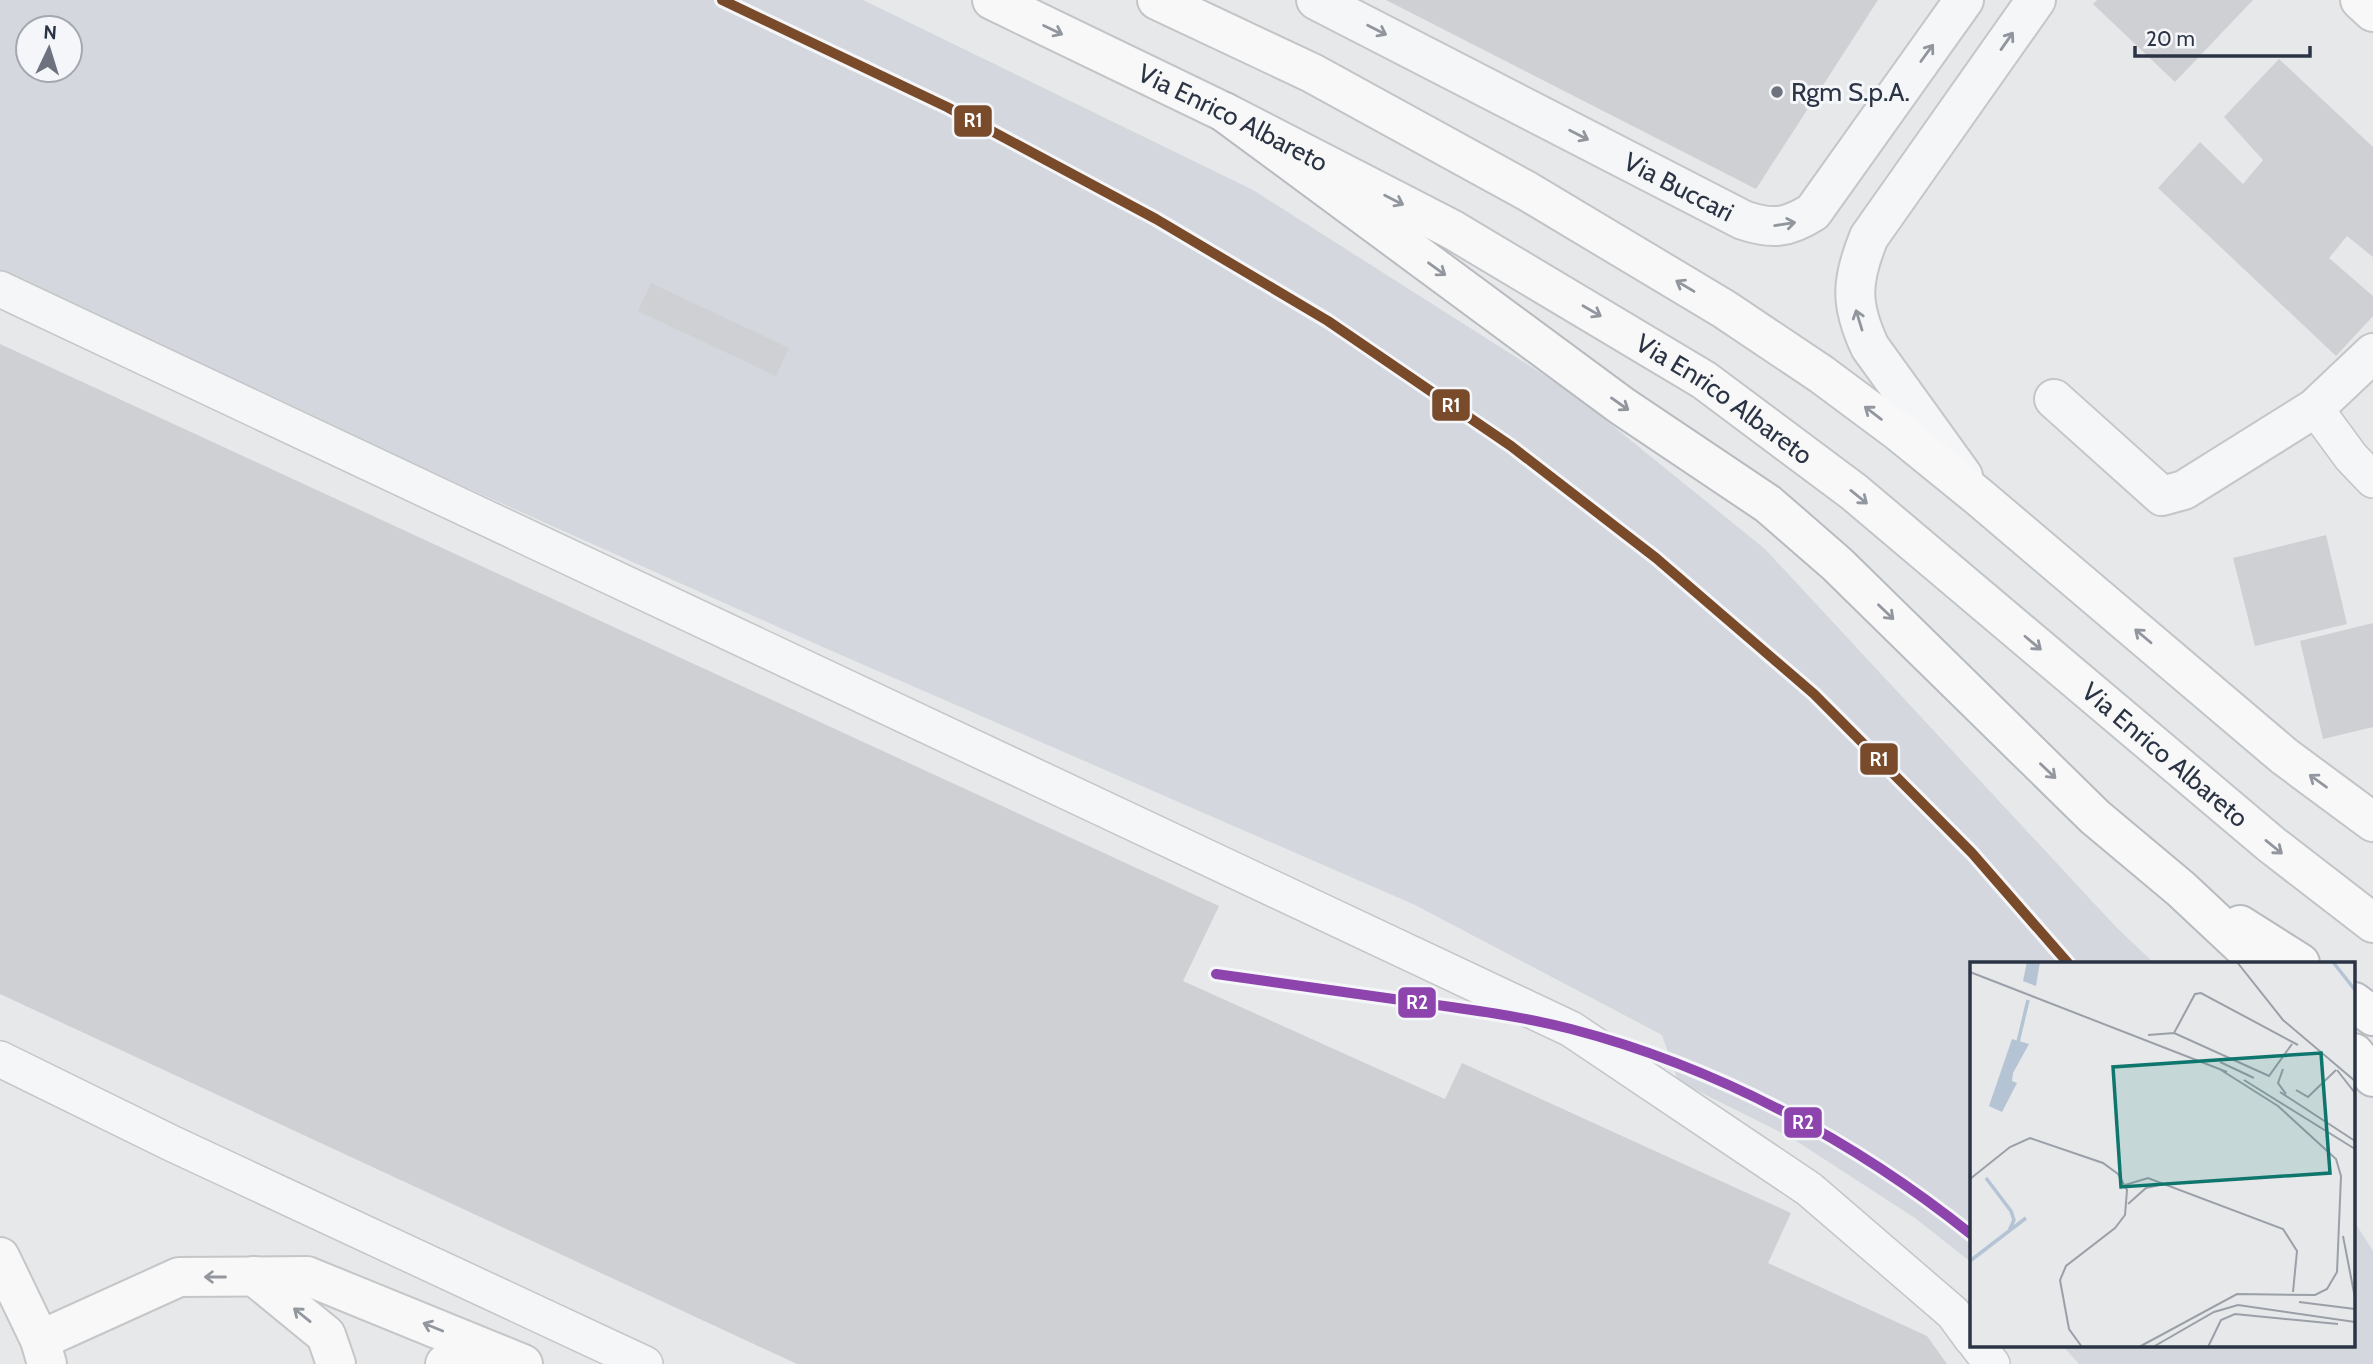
<svg xmlns="http://www.w3.org/2000/svg" width="2373" height="1364" font-family="Cabin,sans-serif">
<style>
.built{fill:#d4d7dd;fill-rule:evenodd}
.building{fill:#ced0d3}
.lines{fill:none;stroke-linecap:round;stroke-linejoin:round}
.lane-casing{stroke:#c4c6c8;stroke-width:38}
.street-casing{stroke:#c4c6c8;stroke-width:42}
.secondary-casing{stroke:#c4c6c8;stroke-width:42}
.primary-casing{stroke:#c2c5c8;stroke-width:42}
.highway-casing{stroke:#b8bbbf;stroke-width:42}
.lane{stroke:#f5f6f7;stroke-width:35}
.street{stroke:#f5f6f7;stroke-width:38}
.secondary{stroke:#f8f8f8;stroke-width:38}
.primary{stroke:#f8f8f8;stroke-width:38}
.highway{stroke:#f8f8f8;stroke-width:38}
.rail{stroke:#cecfd2;stroke-width:5;stroke-dasharray:3.5 7;stroke-linecap:butt}
.rail-1-casing{stroke:#f4f6f9;stroke-width:16}
.rail-2-casing{stroke:#f4f6f9;stroke-width:16}
.rail-1{stroke:#7a4b2a;stroke-width:10}
.rail-2{stroke:#8e44ad;stroke-width:10}
.oneway{stroke:#92969e}
.oneway2{stroke:#90959e}
.poi-dot{fill:#6c737f;stroke:#f4f6f9;stroke-width:2.5}
.labels{text-anchor:middle;stroke-width:6;stroke-linejoin:round;paint-order:stroke}
.poi-label{font-size:26px;fill:#2b3445;stroke:#f4f6f9;text-anchor:start}
.street-label{font-size:26px;fill:#2b3445;stroke:#f4f6f9}
.inset-river{fill:none;stroke:#b4c4d5;stroke-width:3.5}
.inset-road{fill:none;stroke:#9ba0a8;stroke-width:2}
.view{fill:#0f766e;fill-opacity:0.15;stroke:#0f766e;stroke-width:3.5}
.inset-edge{fill:none;stroke:#2b3445;stroke-width:3.5}
.line-badge{stroke:#f4f6f9;stroke-width:2.5}
.badge-label{font-size:19px;text-anchor:middle;font-weight:bold;fill:#fff}
</style>
<rect width="100%" height="100%" fill="#e6e8ea"/>
<g class="built">
<path d="M 0,0 L 863,0 L 1253,190 L 1571,392 L 1765,549 L 2116,927 L 2154,963 L 1972,963 L 1972,1263 L 1915,1218 L 1790,1137 L 1678,1081 L 1662,1035 L 1415,905 L 825,648 L 0,279 ZM 28,28 L 70,28 L 70,70 L 28,70 Z"/>
<polygon points="2354,1221 2373,1251 2373,1364 2079,1364 2062,1345 2354,1345"/>
</g>
<g class="building">
<polygon points="1386,0 1878,0 1756,189"/>
<polygon points="2097,0 2253,0 2175,82 2093,4"/>
<polygon points="2279,59 2373,147 2373,257 2347,236 2329,258 2373,296 2373,316 2336,356 2158,188 2200,142 2243,184 2263,160 2224,117"/>
<polygon points="651,283 789,348 776,376 638,311"/>
<polygon points="0,344 1219,906 1183,981 1445,1099 1462,1063 1791,1213 1768,1263 1927,1336 1947,1364 797,1364 0,994"/>
<polygon points="2326,535 2347,624 2255,646 2233,558"/>
<polygon points="2373,623 2373,727 2323,739 2300,641"/>
</g>
<g class="lines">
<g class="lane-casing">
<g id="lane">
<polyline points="0,289 1571,1029 1809,1189 1953,1313 1972,1339"/>
<polyline points="2315,408 2351,457 2373,480"/>
<polyline points="0,1059 171,1143 645,1364"/>
<polyline points="1977,1345 1992,1364"/>
</g>
</g>
<g class="street-casing">
<g id="street">
<path id="s1" d="M 1316,0 L 1743,220 C 1772,230 1788,228 1813,212 L 1964,0"/>
<polyline points="2054,399 2162,496 2184,490 2315,408 2373,353"/>
<path d="M 1963,476 L 1870,347 C 1850,304 1851,281 1869,237 L 2036,0"/>
</g>
</g>
<g class="secondary-casing">
<g id="secondary">
<polyline points="2360,0 2373,12"/>
<polyline points="0,1257 40,1340 47,1364"/>
<polyline points="254,1276 326,1335 336,1364"/>
<polyline points="40,1340 179,1277 307,1276 523,1364"/>
<polyline points="445,1364 503,1362"/>
</g>
</g>
<g class="primary-casing">
<g id="primary">
<path id="s2" d="M 992,0 L 1224,112 L 1453,230 L 1704,380 L 1854,492 L 2272,845 L 2373,923"/>
<polyline points="1157,0 1312,73 1527,191 1724,309 1821,374 1899,432 1979,497 2284,756 2373,822"/>
</g>
</g>
<g class="highway-casing">
<g id="highway">
<polyline points="1224,112 1622,406 1768,504 1837,564 2095,817 2181,889 2260,963"/>
<polyline points="2240,925 2300,963"/>
<polyline points="2354,1002 2373,1016"/>
<polyline points="2354,1053 2373,1077"/>
</g>
</g>
<use href="#lane" class="lane"/>
<use href="#street" class="street"/>
<use href="#secondary" class="secondary"/>
<use href="#primary" class="primary"/>
<use href="#highway" class="highway"/>
<path class="rail" d="M 1216,974 C 1282,983 1348,993 1415,1002 C 1467,1009 1520,1016 1571,1029 C 1717,1067 1855,1141 1972,1235"/>
<g class="rail-1-casing">
<polyline id="rail-1" points="722,0 947,107 1156,219 1328,321 1511,446 1656,558 1814,694 1972,853 2068,963"/>
</g>
<g class="rail-2-casing">
<path id="rail-2" d="M 1216,974 C 1282,983 1348,993 1415,1002 C 1467,1009 1520,1016 1571,1029 C 1717,1067 1855,1141 1972,1235"/>
</g>
<use href="#rail-1" class="rail-1"/>
<use href="#rail-2" class="rail-2"/>
</g>
<defs><path id="oneway-shaft" d="M-6 0H5M1.5-3L5.5 0L1.5 3" fill="none" stroke-width="1.6" stroke-linecap="round" stroke-linejoin="round" transform="scale(1.75)"/></defs>
<g class="oneway">
<use href="#oneway-shaft" transform="translate(1053 30) rotate(26)"/>
<use href="#oneway-shaft" transform="translate(1394 200) rotate(27)"/>
<use href="#oneway-shaft" transform="translate(1437 269) rotate(36)"/>
<use href="#oneway-shaft" transform="translate(1685 286) rotate(-149)"/>
<use href="#oneway-shaft" transform="translate(1592 311) rotate(30)"/>
<use href="#oneway-shaft" transform="translate(1620 404) rotate(35)"/>
<use href="#oneway-shaft" transform="translate(1873 413) rotate(-143)"/>
<use href="#oneway-shaft" transform="translate(1859 497) rotate(39)"/>
<use href="#oneway-shaft" transform="translate(1886 612) rotate(44)"/>
<use href="#oneway-shaft" transform="translate(2143 636) rotate(-140)"/>
<use href="#oneway-shaft" transform="translate(2033 643) rotate(40)"/>
<use href="#oneway-shaft" transform="translate(2048 771) rotate(44)"/>
<use href="#oneway-shaft" transform="translate(2318 781) rotate(-144)"/>
<use href="#oneway-shaft" transform="translate(2274 847) rotate(39)"/>
<use href="#oneway-shaft" transform="translate(215 1277) rotate(180)"/>
<use href="#oneway-shaft" transform="translate(302 1315) rotate(-141)"/>
<use href="#oneway-shaft" transform="translate(433 1327) rotate(-158)"/>
</g>
<g class="oneway2">
<use href="#oneway-shaft" transform="translate(1377 30) rotate(27)"/>
<use href="#oneway-shaft" transform="translate(2007 41) rotate(-55)"/>
<use href="#oneway-shaft" transform="translate(1927 53) rotate(-54)"/>
<use href="#oneway-shaft" transform="translate(1579 135) rotate(27)"/>
<use href="#oneway-shaft" transform="translate(1785 224) rotate(-9)"/>
<use href="#oneway-shaft" transform="translate(1859 320) rotate(-107)"/>
</g>
<circle class="poi-dot" cx="1777" cy="92" r="7"/>
<g class="labels">
<g class="poi-label">
<text x="1791" y="101">Rgm S.p.A.</text>
</g>
<g class="street-label">
<text dy="9" stroke="none"><textPath href="#s2" startOffset="268">Via Enrico Albareto</textPath></text>
<text dy="9" stroke="none"><textPath href="#s1" startOffset="408">Via Buccari</textPath></text>
<text dy="9" stroke="none"><textPath href="#s2" startOffset="835">Via Enrico Albareto</textPath></text>
<text dy="9" stroke="none"><textPath href="#s2" startOffset="1402">Via Enrico Albareto</textPath></text>
</g>
</g>
<g transform="translate(1970 962)">
<rect width="385" height="385" fill="#e6e8ea"/>
<path d="M 57,0 L 70,0 L 66,24 L 53,19 ZM 42,77 L 59,82 L 43,111 L 42,119 L 47,121 L 32,150 L 19,144 Z" fill="#b4c4d5"/>
<path class="inset-river" d="M 363,0 L 385,28M 48,80 L 58,38M 16,216 L 41,249 L 44,258 L 39,269 L 56,256M 0,299 L 39,269"/>
<path class="inset-road" d="M 267,0 L 313,58 L 385,119M 0,10 L 257,110M 178,73 L 204,71M 322,82 L 299,114 L 204,71 L 225,32 L 231,31 L 328,83M 250,100 L 284,116M 313,107 L 308,121 L 316,132M 367,108 L 385,131M 274,118 L 385,187M 326,128 L 338,135 L 366,108M 310,130 L 385,179M 0,217 L 40,185 L 60,176 L 133,201 L 148,212 L 157,228 L 155,253 L 145,266 L 96,304 L 90,318 L 99,367 L 112,385M 155,223 L 178,216 L 313,267 L 327,289 L 323,330M 158,242 L 176,226 L 194,222M 373,274 L 385,336M 329,340 L 385,347M 169,385 L 267,332 L 345,333 L 357,327 L 367,310 L 371,214 L 366,197 L 308,144 L 251,108M 183,385 L 244,350 L 268,343 L 385,360M 238,385 L 251,358 L 265,352 L 368,362"/>
<path class="view" d="M 351,91 L 360,211 L 151,225 L 143,105 Z"/>
<rect width="385" height="385" class="inset-edge"/>
</g>
<g class="line-badge">
<rect x="953" y="104" width="40" height="34" rx="7" fill="#7a4b2a"/>
<rect x="1431" y="388" width="40" height="34" rx="7" fill="#7a4b2a"/>
<rect x="1859" y="742" width="40" height="34" rx="7" fill="#7a4b2a"/>
<rect x="1397" y="986" width="40" height="33" rx="7" fill="#8e44ad"/>
<rect x="1783" y="1106" width="40" height="33" rx="7" fill="#8e44ad"/>
</g>
<g class="badge-label">
<text x="973" y="127">R1</text>
<text x="1451" y="412">R1</text>
<text x="1879" y="766">R1</text>
<text x="1417" y="1009">R2</text>
<text x="1803" y="1129">R2</text>
</g>
<g transform="translate(49 49) rotate(4)"><circle r="33" fill="#f4f6f9" stroke="#a4a8b1" stroke-width="2"/>
<path d="M0-5L12 26L0 18L-12 26Z" fill="#6c737f"/>
<text y="-10" font-size="19" font-weight="bold" text-anchor="middle" fill="#2b3445">N</text>
</g>
<path d="M2135 46v10h175v-10" fill="none" stroke="#2b3445" stroke-width="3.5"/>
<text x="2146" y="46" font-size="21" fill="#2b3445" stroke="#f4f6f9" stroke-width="5" paint-order="stroke">20 m</text>
</svg>
